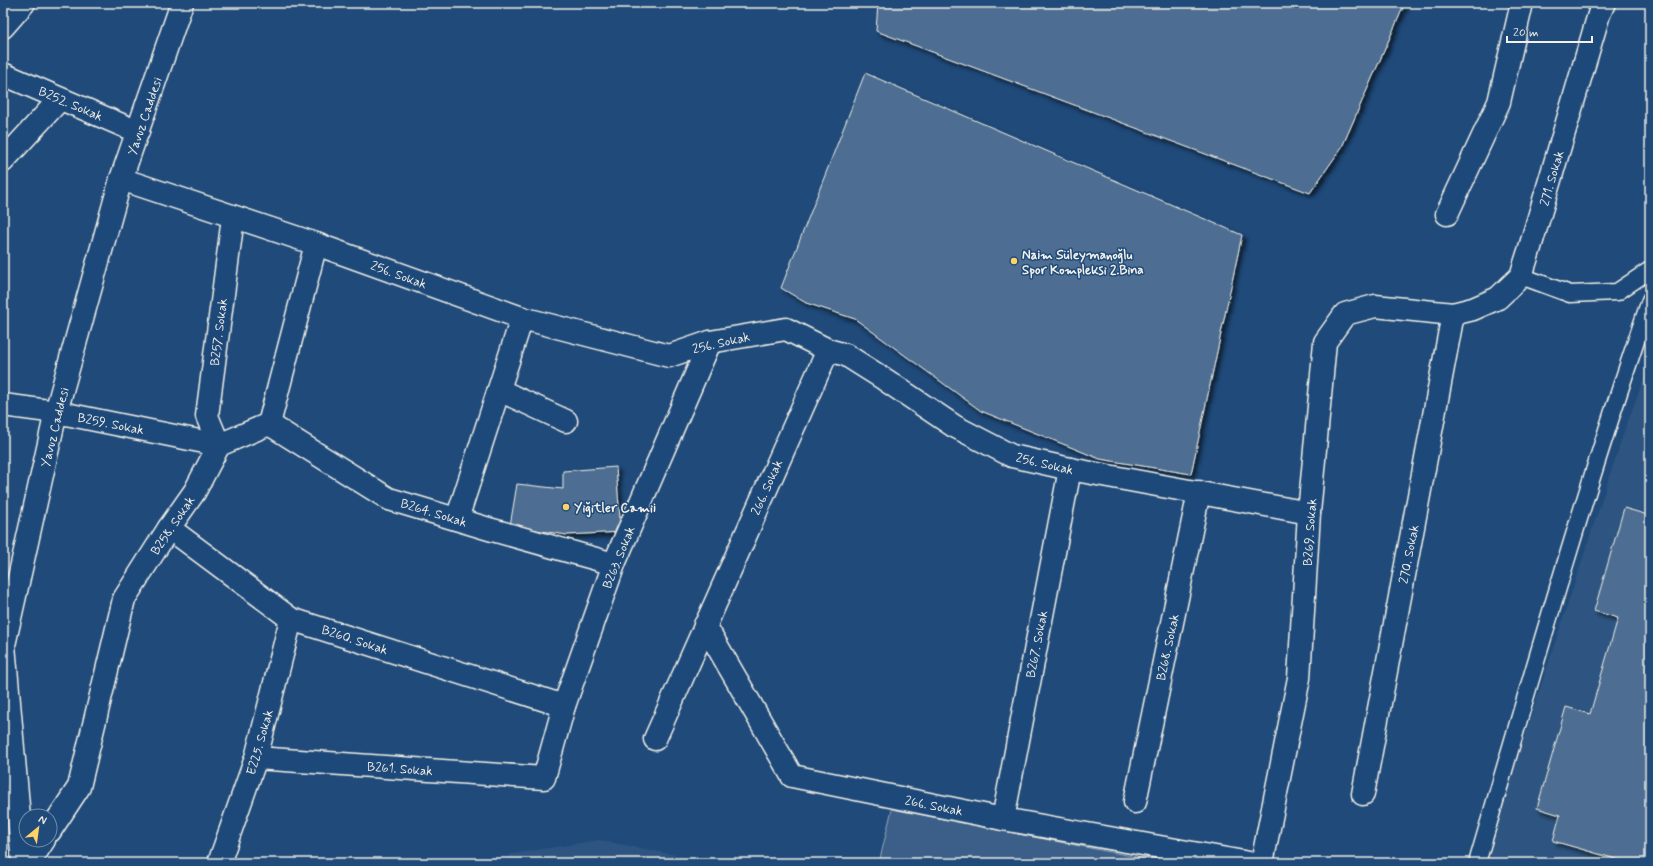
<svg xmlns="http://www.w3.org/2000/svg" width="1653" height="866" font-family="Mynerve,sans-serif">
<style>
.built{fill:#2d5581}
.green{fill:#3a5f88;stroke:#97a8b8}
.building{fill:#4d6e92;stroke:#f4f1e8;filter:url(#shadow)}
.lines{fill:none;stroke-linecap:round;stroke-linejoin:round}
.service-casing{stroke:#f4f1e8;stroke-width:19}
.minor-casing{stroke:#f4f1e8;stroke-width:25}
.secondary-casing{stroke:#f4f1e8;stroke-width:25}
.service{stroke:#1f4a7a;stroke-width:16}
.minor{stroke:#1f4a7a;stroke-width:22}
.secondary{stroke:#1f4a7a;stroke-width:22}
.poi-dot{fill:#ffd166;stroke:#1f4a7a;stroke-width:1.5}
.labels{text-anchor:middle;stroke-width:3;stroke-linejoin:round;paint-order:stroke}
.street-label{font-size:13px;fill:#f4f1e8;stroke:#1f4a7a}
.poi-label{font-size:13px;font-weight:bold;fill:#f4f1e8;stroke:#1f4a7a;text-anchor:start}
</style>
<defs>
<filter id="shadow"><feDropShadow dx="3.5" dy="3.5" stdDeviation="2" flood-color="#0009"/></filter>
</defs>
<rect width="100%" height="100%" fill="#1f4a7a"/>
<filter id="ink" filterUnits="userSpaceOnUse"><feTurbulence type="fractalNoise" baseFrequency=".025" numOctaves="2"/><feDisplacementMap in="SourceGraphic" scale="8" xChannelSelector="R" yChannelSelector="G"/><feConvolveMatrix kernelMatrix="1 2 1 2 8 2 1 2 1" color-interpolation-filters="sRGB"/></filter>
<g filter="url(#ink)">
<g class="built">
<polygon points="1650,362 1650,863 1483,863 1625,429"/>
<polygon points="599,840 716,863 505,863 511,854"/>
</g>
<polygon class="green" points="892,809 1151,860 1151,863 879,863"/>
<g class="building">
<polygon points="878,3 1405,3 1342,147 1310,193 876,31"/>
<polygon points="865,73 1242,235 1191,474 1100,459 981,411 855,319 806,303 781,288"/>
<polygon points="616,467 621,532 567,535 510,526 517,484 563,489 563,471"/>
<polygon points="1650,506 1650,863 1630,863 1553,841 1560,815 1537,808 1566,707 1590,714 1618,618 1594,611 1624,508 1648,515"/>
</g>
<g class="lines">
<g class="service-casing">
<g id="service">
<polyline points="1521,276 1570,294 1617,292 1650,270"/>
<path d="M 1477,863 C 1532,675 1586,486 1650,300"/>
</g>
</g>
<g class="minor-casing">
<g id="minor">
<polyline points="3,27 24,3"/>
<polyline points="3,74 138,132"/>
<polyline points="3,161 60,99"/>
<polyline points="121,179 316,244 522,318 669,356 710,342 786,329 828,350 846,355 884,379 954,426 1012,456 1070,469 1309,513"/>
<polyline points="1447,214 1499,102 1522,3"/>
<polyline points="499,390 566,421"/>
<polyline points="3,405 56,412 219,445"/>
<polyline points="269,424 389,499 489,529 614,564"/>
<polyline points="219,445 207,416 233,218"/>
<polyline points="457,519 522,318"/>
<polyline points="169,528 291,619 564,706"/>
<polyline points="705,625 792,776 1003,819 1249,863"/>
<polyline points="655,739 828,350"/>
<polyline points="256,758 544,778 564,706 614,564 710,342"/>
<polyline points="1363,794 1453,314"/>
<polyline points="1135,802 1199,492"/>
<polyline points="1003,819 1070,469"/>
<polyline points="50,831 79,787 124,599 169,528 195,491 219,445 269,424 316,244"/>
<polyline points="29,863 44,840"/>
<polyline points="219,863 256,758 291,619"/>
<polyline points="1262,863 1299,678 1309,513 1325,342 1345,314 1375,306 1453,314 1473,309 1498,298 1521,276 1529,251 1599,14 1604,3"/>
</g>
</g>
<g class="secondary-casing">
<polyline id="secondary" points="23,863 4,645 56,412 121,179 182,3"/>
</g>
<use href="#service" class="service"/>
<use href="#minor" class="minor"/>
<use href="#secondary" class="secondary"/>
</g>
</g>
<g class="poi-dot">
<circle cx="1014" cy="261" r="4"/>
<circle cx="566" cy="507" r="4"/>
</g>
<g class="labels">
<g class="street-label">
<text transform="translate(71 103) rotate(23)" y="5">B252. Sokak</text>
<text transform="translate(144 116) rotate(-71)" y="5">Yavuz Caddesi</text>
<text transform="translate(1551 178) rotate(-74)" y="5">271. Sokak</text>
<text transform="translate(399 274) rotate(20)" y="5">256. Sokak</text>
<text transform="translate(218 332) rotate(-83)" y="5">B257. Sokak</text>
<text transform="translate(721 342) rotate(-13)" y="5">256. Sokak</text>
<text transform="translate(111 423) rotate(11)" y="5">B259. Sokak</text>
<text transform="translate(54 427) rotate(-76)" y="5">Yavuz Caddesi</text>
<text transform="translate(1045 463) rotate(13)" y="5">256. Sokak</text>
<text transform="translate(766 487) rotate(-66)" y="5">266. Sokak</text>
<text transform="translate(434 512) rotate(17)" y="5">B264. Sokak</text>
<text transform="translate(172 525) rotate(-56)" y="5">B258. Sokak</text>
<text transform="translate(1309 532) rotate(-86)" y="5">B269. Sokak</text>
<text transform="translate(1408 554) rotate(-79)" y="5">270. Sokak</text>
<text transform="translate(618 557) rotate(-68)" y="5">B263. Sokak</text>
<text transform="translate(355 639) rotate(18)" y="5">B260. Sokak</text>
<text transform="translate(1036 644) rotate(-79)" y="5">B267. Sokak</text>
<text transform="translate(1167 647) rotate(-78)" y="5">B268. Sokak</text>
<text transform="translate(259 742) rotate(-74)" y="5">E225. Sokak</text>
<text transform="translate(400 768) rotate(4)" y="5">B261. Sokak</text>
<text transform="translate(934 805) rotate(11)" y="5">266. Sokak</text>
</g>
<g class="poi-label">
<text x="1022" y="259">Naim Süleymanoğlu<tspan x="1022" dy="15">Spor Kompleksi 2.Bina</tspan></text>
<text x="574" y="512">Yiğitler Camii</text>
</g>
</g>
<rect width="1653" height="866" fill="none" stroke="#1f4a7a" stroke-width="16"/>
<rect x="8" y="8" width="1637" height="850" fill="none" stroke="#f4f1e8" stroke-width="1.5" filter="url(#ink)"/>
<g transform="translate(38 828) rotate(29)"><circle r="19" fill="#1f4a7a" stroke="#748da6"/>
<path d="M0-3L7 15L0 10L-7 15Z" fill="#ffd166"/>
<text y="-6" font-size="11" font-weight="bold" text-anchor="middle" fill="#f4f1e8">N</text>
</g>
<path d="M1507 36v6h85v-6" fill="none" stroke="#f4f1e8" stroke-width="2"/>
<text x="1513" y="36" font-size="12" fill="#f4f1e8" stroke="#1f4a7a" stroke-width="3" paint-order="stroke">20 m</text>
</svg>
